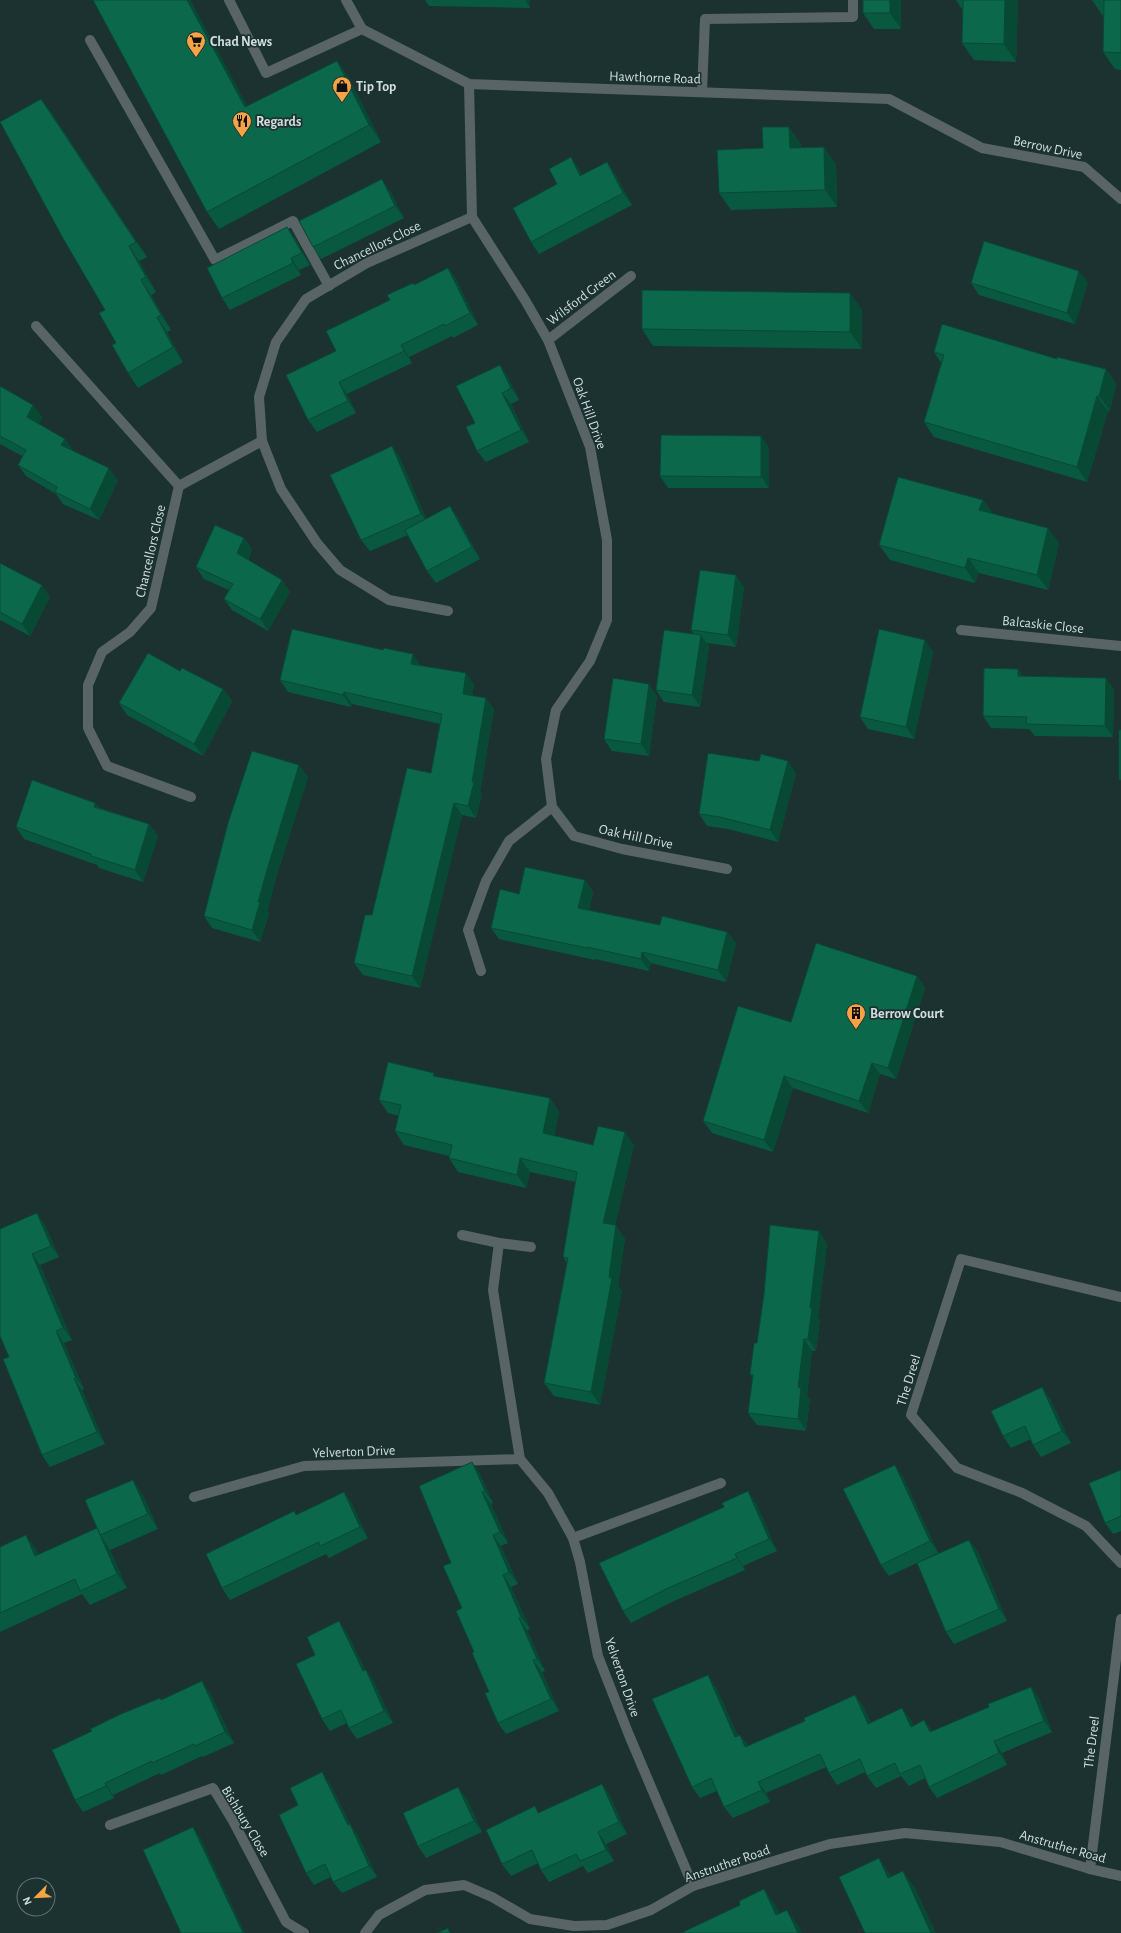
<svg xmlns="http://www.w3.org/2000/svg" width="1121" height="1933" font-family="'Alegreya Sans',sans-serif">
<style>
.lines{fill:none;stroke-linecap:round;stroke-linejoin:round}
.service{stroke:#596466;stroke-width:10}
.minor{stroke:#596466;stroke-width:10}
.wall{fill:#095940}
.shaded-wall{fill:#084934}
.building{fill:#0b684a;stroke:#084934}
.labels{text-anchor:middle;stroke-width:3.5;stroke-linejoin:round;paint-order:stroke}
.poi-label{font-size:14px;font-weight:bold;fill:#d1dedd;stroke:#1b3231;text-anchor:start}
.street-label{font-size:14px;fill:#d1dedd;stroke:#1b3231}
</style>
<rect width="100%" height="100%" fill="#1b3231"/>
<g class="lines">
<g class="service">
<polyline points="90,40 215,260 293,221 329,286"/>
<polyline points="702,92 705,19 853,17 853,0"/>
<polyline points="573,1538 721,1483"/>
</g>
<g class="minor">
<polyline points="229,0 266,73 362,29"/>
<polyline points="346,0 362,29 469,84 889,99 982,148 1084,167 1121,199"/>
<polyline points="469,84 472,217 525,300 548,340 590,447 607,540 607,620 590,661 556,710 546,759 552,807 574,836 622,849 727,869"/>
<polyline points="36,326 179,486 262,441 281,489 317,543 340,570 389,600 448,611"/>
<polyline points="548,340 631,276"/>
<polyline points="262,441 259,397 276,342 306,299 367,263 472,217"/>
<polyline points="179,486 151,608 130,632 102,652 88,685 88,728 107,766 191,797"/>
<polyline points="961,630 1121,646"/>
<polyline points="481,971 468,930 486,881 509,841 552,807"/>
<polyline points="462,1235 499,1243 531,1247"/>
<polyline points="499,1243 493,1290 520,1459 548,1493 573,1538 580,1562 598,1656 629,1735 693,1886"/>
<polyline points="1120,1297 961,1259 911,1415 957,1468 1022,1493 1086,1526 1121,1563"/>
<polyline points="194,1497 304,1466 520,1459"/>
<polyline points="110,1825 213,1788 233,1821 286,1922 304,1933"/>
<polyline points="1090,1869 1121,1619"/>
<polyline points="365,1933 379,1915 425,1890 464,1885 492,1897 530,1919 574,1926 607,1925 651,1910 693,1886 830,1844 905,1833 1000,1842 1090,1869 1121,1876"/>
</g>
</g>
<g class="wall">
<polygon points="93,0 190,0 247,106 337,61 349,78 381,142 219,229 207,212"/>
<polygon points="425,0 530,0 530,8 429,6"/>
<polygon points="901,0 901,29 874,29 863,13"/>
<polygon points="956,0 1018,0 1016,62 974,60 962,43 963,9 962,9"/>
<polygon points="1092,0 1121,0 1121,70 1115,69 1103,52 1104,16 1103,16"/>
<polygon points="41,99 147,257 139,261 156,292 151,295 171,330 167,332 183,362 138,388 128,373 105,310"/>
<polygon points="801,144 801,148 836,164 837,207 731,210 719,193 763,148"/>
<polygon points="607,162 615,174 632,205 539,254 531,242 557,184 579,169 582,175"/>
<polygon points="390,191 404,218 321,259 313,247"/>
<polygon points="287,227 295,238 310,265 299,270 301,275 230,310 222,298"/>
<polygon points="448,268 456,279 478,325 453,338 452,336 409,357 412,363 347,394 356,413 317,432 308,420 336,351 390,300 414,285"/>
<polygon points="1088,282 1075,324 979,295 971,283"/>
<polygon points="850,293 862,310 862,349 653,346 642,329"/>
<polygon points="934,352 1057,359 1106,369 1116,384 1110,411 1108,411 1087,482 934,437 924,422 941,363"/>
<polygon points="508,377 519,400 511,404 529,442 486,462 477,451 475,423"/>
<polygon points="0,386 42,417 38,424 65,439 73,451 118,480 99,520 63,504 56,494 26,476 18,465 22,456 0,444"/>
<polygon points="761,436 769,448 769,488 668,488 660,476"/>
<polygon points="392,446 400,458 426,519 450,506 458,518 480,559 436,583 427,571 408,535 370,551 361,540"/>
<polygon points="983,500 993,514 1059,543 1048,590 979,573 975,583 890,560 879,545"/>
<polygon points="244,538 252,549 248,560 282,580 290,592 268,631 232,610 224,599 229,590 204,579 196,567"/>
<polygon points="0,563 50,597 30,636 0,620"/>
<polygon points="744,587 736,647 707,643 709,647 700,707 664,702 656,690 694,634 691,630"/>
<polygon points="933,652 914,739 868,729 860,717"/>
<polygon points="421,665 474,684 472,695 494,709 480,792 482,794 476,818 462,815 420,988 363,975 354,963 372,915 431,773 440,724 352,704 351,707 288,692 280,680"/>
<polygon points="1018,669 1023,676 1114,689 1113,737 1035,736 1029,729 991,728 983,716"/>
<polygon points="180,671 223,689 232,701 203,756 127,715 119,703"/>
<polygon points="657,696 649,756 612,751 604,739"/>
<polygon points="796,773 778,842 728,829 707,826 699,814"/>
<polygon points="308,777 275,881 267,912 269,914 260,942 212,928 204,916"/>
<polygon points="95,803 100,808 149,824 158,836 143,882 99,868 97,865 24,839 16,827"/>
<polygon points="585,880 593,892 589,910 660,925 727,932 736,943 726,982 651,963 649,971 595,959 595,960 499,939 491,928 519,894"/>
<polygon points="917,976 925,988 896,1079 880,1074 868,1113 793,1088 773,1152 712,1133 703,1121 791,1022"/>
<polygon points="437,1077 550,1098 559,1112 554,1136 593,1145 634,1145 615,1225 625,1239 618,1286 622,1291 600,1405 554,1396 544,1383 567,1263 563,1257 576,1182 530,1172 526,1188 458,1172 449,1158 449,1156 404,1145 395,1131 399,1116 388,1113 379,1100"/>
<polygon points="45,1225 59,1257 40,1265 72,1340 64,1343 84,1389 82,1390 105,1444 50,1467 42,1455 0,1229"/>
<polygon points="827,1243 818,1318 820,1320 816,1351 812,1351 807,1396 810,1399 806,1431 757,1425 748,1413 753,1378 750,1374 757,1343"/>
<polygon points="1042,1387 1050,1399 1071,1443 1041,1457 1033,1445 1031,1439 1011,1448 1003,1436"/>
<polygon points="472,1462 480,1474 493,1503 491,1504 508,1543 501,1546 518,1584 511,1587 530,1629 527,1630 545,1671 542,1672 559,1711 506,1734 498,1723 489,1692 474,1652 462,1608"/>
<polygon points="1121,1470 1121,1531 1113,1534 1105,1523"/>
<polygon points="903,1477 938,1553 889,1576 881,1565"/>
<polygon points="344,1492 352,1504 368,1538 329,1558 326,1554 230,1600 222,1588 294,1511 297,1515"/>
<polygon points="143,1495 158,1529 110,1550 127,1588 90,1605 82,1594 0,1632 0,1547 36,1549 38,1555 97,1528"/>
<polygon points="756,1503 777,1551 743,1566 745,1570 674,1601 631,1623 623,1611"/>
<polygon points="969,1540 978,1552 1007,1621 954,1644 946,1632"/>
<polygon points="347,1633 365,1670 366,1670 374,1682 393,1723 357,1739 349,1728 347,1723 330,1731 322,1719 315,1655"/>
<polygon points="716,1687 738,1736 740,1735 748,1746 805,1721 855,1695 863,1706 871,1723 911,1720 913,1726 924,1720 932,1731 989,1707 1031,1687 1039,1699 1052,1732 1002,1753 1007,1765 937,1798 929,1787 925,1778 909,1786 901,1776 876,1788 867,1776 865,1772 837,1785 829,1773 826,1767 766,1793 770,1802 733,1818 724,1807 717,1791 700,1798 692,1787"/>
<polygon points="210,1693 234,1743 203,1757 202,1756 161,1775 160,1773 113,1795 114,1798 83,1812 75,1800 161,1700"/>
<polygon points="330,1784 350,1824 358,1836 377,1877 342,1893 333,1882 331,1877 314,1885 306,1873 298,1805"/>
<polygon points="602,1784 610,1796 627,1834 606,1844 614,1861 588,1873 583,1866 549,1882 541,1870 538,1863 511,1876 502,1864 535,1806 539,1813"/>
<polygon points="467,1799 482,1832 426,1858 418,1846"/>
</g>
<g class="shaded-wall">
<polygon points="187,0 190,0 257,124 245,107"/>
<polygon points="525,0 530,0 530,8"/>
<polygon points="890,0 901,0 901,29 890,13"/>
<polygon points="1005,0 1018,0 1016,62 1004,44"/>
<polygon points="337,61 349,78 381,142 369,125"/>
<polygon points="41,99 52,113 147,257 136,242"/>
<polygon points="789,127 801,144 802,165 790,148"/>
<polygon points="824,147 836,164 837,207 825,190"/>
<polygon points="571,157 579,169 589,188 580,176"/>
<polygon points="607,162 615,174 632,205 623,193"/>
<polygon points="382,179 390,191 404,218 395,206"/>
<polygon points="287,227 295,238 310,265 302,253"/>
<polygon points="129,246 139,261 156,292 146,277"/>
<polygon points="291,258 299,270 301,275 293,263"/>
<polygon points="448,268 456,279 478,325 470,313"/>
<polygon points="1079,271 1088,282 1075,324 1067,313"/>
<polygon points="141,280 151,295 171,330 161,315"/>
<polygon points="850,293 862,310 862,349 850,332"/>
<polygon points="157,317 167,332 183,362 173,347"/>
<polygon points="401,345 409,357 412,363 404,351"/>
<polygon points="500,365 508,377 519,400 511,388"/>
<polygon points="1106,369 1116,384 1110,411 1099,396"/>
<polygon points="339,382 347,394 356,413 348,401"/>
<polygon points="502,393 511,404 529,442 521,430"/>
<polygon points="1097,396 1108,411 1087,482 1077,467"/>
<polygon points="33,405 42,417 35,429 27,417"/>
<polygon points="761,436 769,448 769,488 761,477"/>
<polygon points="65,439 73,450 69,457 61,445"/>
<polygon points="392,446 400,458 429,525 421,514"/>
<polygon points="109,468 118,480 99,520 90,509"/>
<polygon points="983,500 994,515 979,510"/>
<polygon points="450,506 458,518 480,559 472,547"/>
<polygon points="1048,528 1059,543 1048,590 1037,575"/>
<polygon points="244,538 252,549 245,565 237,553"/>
<polygon points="968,558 979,573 975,583 965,568"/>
<polygon points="736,575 744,587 736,647 728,635"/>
<polygon points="282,580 290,592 268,631 260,619"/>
<polygon points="42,585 50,597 30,636 22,624"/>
<polygon points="701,635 709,647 700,707 692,695"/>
<polygon points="925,640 933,652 914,739 906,727"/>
<polygon points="413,654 421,666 411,664"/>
<polygon points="1018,669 1026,681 1018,676"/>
<polygon points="466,673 474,684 471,705 463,694"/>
<polygon points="1106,678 1114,689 1113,737 1105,726"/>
<polygon points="649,684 657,696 649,756 641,744"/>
<polygon points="223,689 232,701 203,756 194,744"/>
<polygon points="344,692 352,704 351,707 343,695"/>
<polygon points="486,698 494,709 480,792 482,794 476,818 468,806"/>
<polygon points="788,761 796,773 778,842 770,830"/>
<polygon points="299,765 308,777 275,881 267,912 269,914 260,942 252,930 258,902 267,870"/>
<polygon points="95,803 104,814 94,807"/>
<polygon points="454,803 462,815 420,988 412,976"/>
<polygon points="149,824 158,836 143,882 135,870"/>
<polygon points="585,880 593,892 587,919 578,908"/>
<polygon points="727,932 736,943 726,982 718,970"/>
<polygon points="642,952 651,963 649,971 641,959"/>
<polygon points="917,976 925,988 896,1079 888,1068"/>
<polygon points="872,1063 880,1074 868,1113 859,1101"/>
<polygon points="434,1073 443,1086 433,1076"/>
<polygon points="784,1076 793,1088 773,1152 764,1140"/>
<polygon points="550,1098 559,1112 552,1146 543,1133"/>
<polygon points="625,1132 634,1145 612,1236 603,1223"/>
<polygon points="520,1158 530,1172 526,1188 517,1175"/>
<polygon points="37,1213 45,1225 59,1257 51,1246"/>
<polygon points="616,1225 625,1239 618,1286 622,1291 600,1405 591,1392"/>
<polygon points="819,1231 827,1243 818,1318 820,1320 816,1351 808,1339 810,1308"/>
<polygon points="32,1254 40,1265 72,1340 63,1328"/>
<polygon points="56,1331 64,1343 84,1389 76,1378"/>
<polygon points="804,1339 812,1351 807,1396 810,1399 806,1431 798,1419 798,1387"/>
<polygon points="74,1378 82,1390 105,1444 97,1432"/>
<polygon points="1042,1387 1050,1399 1071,1443 1062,1431"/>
<polygon points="472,1462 480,1474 493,1503 485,1491"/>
<polygon points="895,1465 903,1477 938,1553 930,1541"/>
<polygon points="133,1480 143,1495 158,1529 148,1514"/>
<polygon points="748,1491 756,1503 777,1551 769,1539"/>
<polygon points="344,1492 352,1504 368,1538 360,1527"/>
<polygon points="482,1492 491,1504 508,1543 500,1532"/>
<polygon points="26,1535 36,1549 45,1570 35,1556"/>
<polygon points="493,1535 501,1546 518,1584 509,1572"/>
<polygon points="101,1536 110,1550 127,1588 117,1574"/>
<polygon points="969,1540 978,1552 1007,1621 999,1609"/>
<polygon points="735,1554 743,1566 745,1570 737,1558"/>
<polygon points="503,1575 511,1587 530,1629 521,1617"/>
<polygon points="519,1618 527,1630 545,1671 537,1659"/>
<polygon points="339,1621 347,1633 371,1683 363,1671"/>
<polygon points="533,1660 542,1672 559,1711 551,1699"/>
<polygon points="366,1670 374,1682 393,1723 384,1711"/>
<polygon points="708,1675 716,1687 744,1749 735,1737"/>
<polygon points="202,1681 210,1693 234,1743 225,1732"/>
<polygon points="1031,1687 1039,1699 1052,1732 1044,1721"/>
<polygon points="855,1695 863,1706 876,1736 868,1724"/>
<polygon points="902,1708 911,1720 919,1738 911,1727"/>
<polygon points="924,1720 933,1732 930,1732"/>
<polygon points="740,1735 748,1747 745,1747"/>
<polygon points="994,1741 1002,1753 1007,1765 999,1753"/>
<polygon points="322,1772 330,1784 350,1824 358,1836 377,1877 369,1866 348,1825"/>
<polygon points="758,1782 766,1793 770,1802 762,1790"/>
<polygon points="105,1783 113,1795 114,1798 106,1786"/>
<polygon points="602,1784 610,1796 627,1834 619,1822"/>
<polygon points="458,1787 467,1799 482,1832 474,1821"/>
<polygon points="193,1827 201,1839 245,1933 243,1933"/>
<polygon points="598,1832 606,1844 614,1861 606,1850"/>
<polygon points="879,1858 891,1876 900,1895 888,1878"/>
<polygon points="903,1871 915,1888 936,1933 931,1933"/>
<polygon points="764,1889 776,1906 788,1932 776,1915"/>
<polygon points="787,1910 799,1927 802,1933 798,1933"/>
</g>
<g class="building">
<polygon points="93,0 187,0 245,107 337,61 369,125 207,212"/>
<rect x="863" y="0" width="27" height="13"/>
<polygon points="963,0 1005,0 1004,44 962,43"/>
<polygon points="1104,0 1121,0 1121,53 1103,52"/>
<polygon points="41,99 136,242 129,246 146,277 141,280 161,315 157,317 173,347 128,373 112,345 116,343 99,313 105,310 64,240 0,122"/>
<polygon points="762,127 789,127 790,148 824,147 825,190 719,193 717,150 763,148"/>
<polygon points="571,157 580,176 607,162 623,193 531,242 513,208 557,184 549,169"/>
<polygon points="382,179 395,206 313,247 299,221"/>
<polygon points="287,227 302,253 291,258 293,263 222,298 207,268"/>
<polygon points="984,241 1079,271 1067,313 971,283"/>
<polygon points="448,268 470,313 445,326 444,324 401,345 404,351 339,382 348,401 308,420 286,375 336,351 326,331 390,300 387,295 413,283 414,285"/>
<polygon points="642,290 850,293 850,332 642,329"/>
<polygon points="942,324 1057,359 1057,357 1106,369 1099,396 1097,396 1077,467 924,422 944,355 934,352"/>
<polygon points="500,365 511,388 502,393 521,430 477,451 466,427 475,423 456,386"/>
<polygon points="0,386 33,405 27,417 65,439 61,445 109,468 90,509 55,492 57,487 18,465 26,450 0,436"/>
<polygon points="661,435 761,436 761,477 660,476"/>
<polygon points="392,446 421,514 361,540 330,475"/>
<polygon points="898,477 983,500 979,510 1048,528 1037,575 968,558 965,568 879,545"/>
<polygon points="450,506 472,547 427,571 405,530"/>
<polygon points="215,525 244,538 237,553 282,580 260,619 224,599 233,584 196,567"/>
<polygon points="0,563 42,585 22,624 0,612"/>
<polygon points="700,570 736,575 728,635 691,630"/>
<polygon points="292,629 383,650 384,648 413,654 411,664 466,673 463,694 486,698 472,782 474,782 468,806 454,803 412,976 354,963 365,915 372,915 407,768 431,773 442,714 344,692 343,695 280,680"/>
<polygon points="879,629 925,640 906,727 860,717"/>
<polygon points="664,630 701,635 692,695 656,690"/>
<polygon points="148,653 180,671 182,668 223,689 194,744 119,703"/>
<polygon points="984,668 1018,669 1018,676 1106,678 1105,726 1026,724 1027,717 983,716"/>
<polygon points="613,678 649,684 641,744 604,739"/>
<rect x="1119" y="730" width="2" height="50"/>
<polygon points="252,751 299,765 267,870 258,902 260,902 252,930 204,916 228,823"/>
<polygon points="708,753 759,761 761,754 788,761 770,830 720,817 699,814"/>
<polygon points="32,780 95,803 94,807 149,824 135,870 91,856 91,854 16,827"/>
<polygon points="525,867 585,880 578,908 660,925 662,916 727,932 718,970 642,952 641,959 587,947 587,948 491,928 500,889 519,894"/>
<polygon points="816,943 917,976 888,1068 872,1063 859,1101 784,1076 764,1140 703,1121 738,1006 791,1022"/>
<polygon points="388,1062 434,1073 433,1076 550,1098 543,1133 593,1145 598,1126 625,1132 603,1223 616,1225 609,1277 612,1278 591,1392 544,1383 568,1258 563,1257 577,1172 520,1158 517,1175 449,1158 452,1145 395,1131 401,1105 379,1100"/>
<polygon points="37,1213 51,1246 32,1254 63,1328 56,1331 76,1378 74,1378 97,1432 42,1455 3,1359 9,1357 0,1336 0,1229"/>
<polygon points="770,1225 819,1231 810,1308 812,1308 808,1339 804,1339 798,1387 801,1388 798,1419 748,1413 753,1375 750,1374 754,1343 757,1343 764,1294"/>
<polygon points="1042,1387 1062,1431 1033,1445 1025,1426 1003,1436 991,1411"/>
<polygon points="472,1462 485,1491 482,1492 500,1532 493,1535 509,1572 503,1575 521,1617 519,1618 537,1659 533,1660 551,1699 498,1723 485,1693 489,1692 472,1653 474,1652 456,1611 462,1608 443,1566 451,1563 419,1486"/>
<polygon points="895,1465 930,1541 881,1565 843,1489"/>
<polygon points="1121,1470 1121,1516 1105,1523 1089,1483"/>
<polygon points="133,1480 148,1514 100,1535 85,1500"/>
<polygon points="748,1491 769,1539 735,1554 737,1558 666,1589 623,1611 599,1563 724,1507 722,1503"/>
<polygon points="344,1492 360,1527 320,1546 319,1542 222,1588 206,1554 294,1511 296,1515"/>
<polygon points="97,1528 117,1574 80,1591 75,1579 0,1613 0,1547 26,1535 35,1556"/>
<polygon points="969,1540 999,1609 946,1632 917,1563"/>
<polygon points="339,1621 363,1671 366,1670 384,1711 349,1728 341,1710 322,1719 296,1664 315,1655 307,1637"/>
<polygon points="708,1675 735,1737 740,1735 745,1747 805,1721 804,1718 855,1695 868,1724 902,1708 911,1727 924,1720 930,1732 989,1707 988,1704 1031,1687 1044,1721 994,1741 999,1753 929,1787 920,1765 900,1774 895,1763 867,1776 860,1759 829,1773 820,1754 758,1782 762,1790 724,1807 711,1778 692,1787 652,1699"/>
<polygon points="202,1681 225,1732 195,1746 194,1744 152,1763 152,1761 105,1783 106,1786 75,1800 52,1750 92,1731 90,1729 121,1714 160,1698 161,1700"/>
<polygon points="322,1772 348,1825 350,1824 369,1866 333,1882 325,1864 306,1873 279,1815 298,1805 290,1788"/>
<polygon points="602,1784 619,1822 598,1832 606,1850 580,1861 576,1854 541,1870 532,1850 502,1864 486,1830 535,1806 538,1813"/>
<polygon points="458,1787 474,1821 418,1846 403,1813"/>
<polygon points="193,1827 243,1933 181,1933 143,1850"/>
<polygon points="879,1858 888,1878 903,1871 931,1933 865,1933 839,1877"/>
<polygon points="764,1889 776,1915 787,1910 798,1933 681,1933 740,1905 739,1901"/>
<polygon points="448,1928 450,1933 437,1933"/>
</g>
<defs>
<g id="supermarket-pin" transform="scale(1)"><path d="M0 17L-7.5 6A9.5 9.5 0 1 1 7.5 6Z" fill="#f5a345" stroke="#1b3231"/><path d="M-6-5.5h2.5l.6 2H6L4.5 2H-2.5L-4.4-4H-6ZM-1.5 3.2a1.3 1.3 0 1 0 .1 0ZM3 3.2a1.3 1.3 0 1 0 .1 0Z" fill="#111"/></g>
<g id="shop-pin" transform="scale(1)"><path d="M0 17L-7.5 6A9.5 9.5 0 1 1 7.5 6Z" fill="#f5a345" stroke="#1b3231"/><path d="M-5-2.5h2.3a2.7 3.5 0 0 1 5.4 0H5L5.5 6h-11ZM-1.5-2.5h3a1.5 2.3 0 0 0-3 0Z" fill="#111"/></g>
<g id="restaurant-pin" transform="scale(1)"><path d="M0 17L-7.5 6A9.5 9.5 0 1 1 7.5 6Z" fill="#f5a345" stroke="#1b3231"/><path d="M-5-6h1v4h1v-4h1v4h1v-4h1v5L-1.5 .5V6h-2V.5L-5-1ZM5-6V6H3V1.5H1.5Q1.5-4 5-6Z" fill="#111"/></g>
<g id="building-pin" transform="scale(1)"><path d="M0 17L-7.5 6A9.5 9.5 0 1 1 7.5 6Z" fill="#f5a345" stroke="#1b3231"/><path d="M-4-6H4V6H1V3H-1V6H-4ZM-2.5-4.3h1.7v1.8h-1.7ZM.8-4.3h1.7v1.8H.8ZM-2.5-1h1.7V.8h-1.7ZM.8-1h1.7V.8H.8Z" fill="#111"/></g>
</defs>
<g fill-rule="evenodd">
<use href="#supermarket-pin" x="196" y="41"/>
<use href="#shop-pin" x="342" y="86"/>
<use href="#restaurant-pin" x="242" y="121"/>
<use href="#building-pin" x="856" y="1013"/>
</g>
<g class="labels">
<g class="poi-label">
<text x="210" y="46">Chad News</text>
<text x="356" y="91">Tip Top</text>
<text x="256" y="126">Regards</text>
<text x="870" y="1018">Berrow Court</text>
</g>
<g class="street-label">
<text transform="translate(655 77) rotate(2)" y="5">Hawthorne Road</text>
<text transform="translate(1048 147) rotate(12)" y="5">Berrow Drive</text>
<text transform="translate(377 245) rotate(-26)" y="5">Chancellors Close</text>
<text transform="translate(581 297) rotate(-37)" y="5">Wilsford Green</text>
<text transform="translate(590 413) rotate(70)" y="5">Oak Hill Drive</text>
<text transform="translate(150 551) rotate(-77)" y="5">Chancellors Close</text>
<text transform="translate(1043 624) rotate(6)" y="5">Balcaskie Close</text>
<text transform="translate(636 836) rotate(12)" y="5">Oak Hill Drive</text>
<text transform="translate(908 1380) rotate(-73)" y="5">The Dreel</text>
<text transform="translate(354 1451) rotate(-2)" y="5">Yelverton Drive</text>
<text transform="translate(623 1677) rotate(71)" y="5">Yelverton Drive</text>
<text transform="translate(1091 1742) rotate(-83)" y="5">The Dreel</text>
<text transform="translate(246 1821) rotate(59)" y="5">Bishbury Close</text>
<text transform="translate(1063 1846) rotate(16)" y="5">Anstruther Road</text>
<text transform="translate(727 1863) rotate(-19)" y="5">Anstruther Road</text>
</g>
</g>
<g transform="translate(36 1897) rotate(246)"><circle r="19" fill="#1b3231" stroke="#647776"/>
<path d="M0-3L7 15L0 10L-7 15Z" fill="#f5a345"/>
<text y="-6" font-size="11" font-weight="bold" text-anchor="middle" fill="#d1dedd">N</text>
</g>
</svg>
